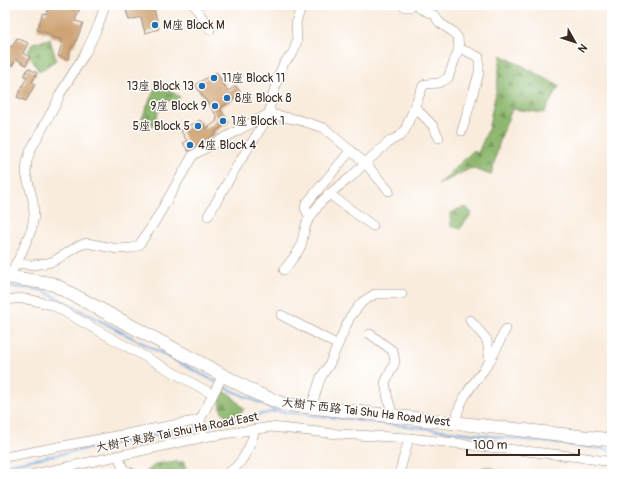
<svg xmlns="http://www.w3.org/2000/svg" width="617" height="479" font-family="Pangolin,'LXGW WenKai TC',sans-serif">
<style>
.forest{fill:url(#forest-firs);stroke:#647146}
.lines{fill:none;stroke-linecap:round;stroke-linejoin:round}
.stream{stroke:#73a7df;stroke-width:2}
.building{fill:#cda06f}
.street-casing{stroke:#9a8b7e;stroke-width:10}
.secondary-casing{stroke:#9a8b7e;stroke-width:14}
.street{stroke:#fff;stroke-width:9}
.secondary{stroke:#fff;stroke-width:13}
.poi-dot{fill:#1f6fb2;stroke:#fff;stroke-width:1.5}
.labels{text-anchor:middle;stroke-width:3;stroke-linejoin:round;paint-order:stroke}
.poi-label{font-size:12px;fill:#3b2a1e;stroke:#fff;text-anchor:start}
.street-label{font-size:12px;fill:#3b2a1e;stroke:#fff}
</style>
<defs>
<pattern id="forest-firs" width="22" height="20" patternUnits="userSpaceOnUse"><rect width="22" height="20" fill="#8eb86f"/><path d="M5 1l3.5 6h-7zM16 11l3.5 6h-7z" fill="#75965b"/></pattern>
</defs>
<rect width="100%" height="100%" fill="#fff"/>
<filter id="ink" filterUnits="userSpaceOnUse"><feTurbulence type="fractalNoise" baseFrequency=".025" numOctaves="2"/><feDisplacementMap in="SourceGraphic" scale="8" xChannelSelector="R" yChannelSelector="G"/><feConvolveMatrix kernelMatrix="1 2 1 2 8 2 1 2 1" color-interpolation-filters="sRGB"/></filter>
<filter id="wash" filterUnits="userSpaceOnUse"><feTurbulence type="fractalNoise" baseFrequency=".012" numOctaves="4" result="noise"/><feDisplacementMap in="SourceGraphic" scale="16" xChannelSelector="R" yChannelSelector="G"/><feGaussianBlur stdDeviation="0.9" result="paint"/><feColorMatrix in="noise" values="0 0 0 0 0 0 0 0 0 0 0 0 0 0 0 0 0 1.4 0 .05"/><feComposite in="paint" operator="in"/></filter>
<g filter="url(#wash)">
<rect width="100%" height="100%" fill="#f9ecdd"/>
<g class="forest">
<polygon points="50,39 56,60 39,72 28,52 33,43"/>
<polygon points="501,55 523,66 559,86 544,113 512,109 501,137 491,175 471,168 438,185 473,151 478,153 488,130 496,92"/>
<polygon points="155,88 168,89 180,97 176,102 162,100 154,125 138,127"/>
<polygon points="466,207 472,213 460,229 451,226 450,214 458,209"/>
<polygon points="219,389 231,395 244,409 240,414 227,417 221,410 220,400 215,396"/>
<polygon points="168,462 184,462 186,470 177,473 146,472 156,464"/>
<polygon points="485,467 492,467 498,474 473,474 473,472"/>
</g>
<g class="lines">
<g class="stream">
<polyline points="5,286 42,290 216,382"/>
<polyline points="220,385 277,411 612,450"/>
<polyline points="204,426 277,411"/>
<polyline points="5,465 198,427"/>
</g>
</g>
<g id="blocks">
<g class="building">
<polygon points="49,5 58,5 69,8 70,5 81,5 75,21 83,23 74,46 72,46 68,59 58,56 63,40 51,37 51,34 37,30 43,13 46,14"/>
<polygon points="142,5 153,5 159,29 145,33 141,17 129,20 126,10 142,7"/>
<polygon points="17,38 28,43 23,53 30,57 26,65 16,59 12,66 5,63 5,59 10,46 12,47"/>
<polygon points="28,68 37,73 32,82 35,84 26,101 17,97 27,77 24,76"/>
<polygon points="216,72 228,91 236,86 242,94 220,108 229,122 215,132 216,134 188,151 183,143 187,141 181,131 200,120 206,129 217,121 216,119 218,118 195,85"/>
</g>
</g>
</g>
<g filter="url(#ink)">
<use href="#blocks" fill-opacity="0" stroke="#9a8b7e" stroke-width="1"/>
<g class="lines">
<g class="street-casing">
<g id="street">
<polyline points="194,5 210,30"/>
<polyline points="405,7 410,7 412,5"/>
<polyline points="459,48 479,57 479,73 462,131"/>
<polyline points="414,106 433,126 439,138"/>
<polyline points="270,114 299,120 324,128 365,163 389,191"/>
<polyline points="331,193 332,196 373,226"/>
<polyline points="208,216 238,164 270,114 270,105 279,74 284,63 293,53 297,41 296,22 302,5"/>
<polyline points="310,218 305,208 306,204 351,150"/>
<polyline points="16,263 32,265 47,263 54,261 78,246 87,243 118,249 132,248 139,245 154,223 193,155 270,113"/>
<polyline points="284,270 297,253 301,246 304,232 307,222 321,202 334,190 351,177 365,163 390,141 400,136 405,130 423,86 426,84 439,83 448,78 459,48 458,38 452,31 440,23 434,15 421,9 417,5"/>
<polyline points="5,276 9,277 21,254 32,228 34,215 33,201 26,173 27,161 31,149 56,104 60,94 86,52 99,24 105,5"/>
<path d="M 5,302 C 19,294 38,302 52,305 L 212,394"/>
<polyline points="281,315 338,345"/>
<polyline points="470,320 487,340 490,360"/>
<polyline points="370,334 393,351 395,362 385,383 388,399 393,416"/>
<polyline points="311,407 321,377 329,365 350,317 362,302 375,294 402,294"/>
<path d="M 456,423 C 457,399 477,381 489,362 C 496,352 500,339 506,329"/>
<polyline points="204,437 200,420 223,375"/>
<polyline points="118,455 123,469 134,474"/>
<polyline points="5,457 200,420"/>
<polyline points="35,474 204,437 271,427 338,434 409,438 579,457 612,462"/>
<path d="M 226,474 C 242,466 251,446 255,429"/>
<polyline points="399,474 409,438"/>
</g>
</g>
<g class="secondary-casing">
<polyline id="secondary" points="9,277 53,284 258,394 283,404 612,440"/>
</g>
<use href="#street" class="street"/>
<use href="#secondary" class="secondary"/>
</g>
</g>
<g class="poi-dot">
<circle cx="155" cy="25" r="4"/>
<circle cx="214" cy="78" r="4"/>
<circle cx="202" cy="86" r="4"/>
<circle cx="227" cy="98" r="4"/>
<circle cx="215" cy="106" r="4"/>
<circle cx="223" cy="121" r="4"/>
<circle cx="198" cy="126" r="4"/>
<circle cx="190" cy="145" r="4"/>
</g>
<g class="labels">
<g class="poi-label">
<text x="163" y="29">M座 Block M</text>
<text x="222" y="82">11座 Block 11</text>
<text x="194" y="90" text-anchor="end">13座 Block 13</text>
<text x="235" y="102">8座 Block 8</text>
<text x="207" y="110" text-anchor="end">9座 Block 9</text>
<text x="231" y="125">1座 Block 1</text>
<text x="190" y="130" text-anchor="end">5座 Block 5</text>
<text x="198" y="149">4座 Block 4</text>
</g>
<g class="street-label">
<text transform="translate(366 412) rotate(7)" y="4">大樹下西路 Tai Shu Ha Road West</text>
<text transform="translate(177 432) rotate(-11)" y="4">大樹下東路 Tai Shu Ha Road East</text>
</g>
</g>
<rect width="617" height="479" fill="none" stroke="#fff" stroke-width="20"/>
<g transform="translate(575 42) rotate(129)" stroke="#ffffff" stroke-width="3" paint-order="stroke">
<path d="M0-3L7 15L0 10L-7 15Z" fill="#3b2a1e"/>
<text y="-6" font-size="11" font-weight="bold" text-anchor="middle" fill="#3b2a1e">N</text>
</g>
<path d="M467 449v6h112v-6" fill="none" stroke="#3b2a1e" stroke-width="2"/>
<text x="473" y="449" font-size="12" fill="#3b2a1e" stroke="#ffffff" stroke-width="3" paint-order="stroke">100 m</text>
</svg>
